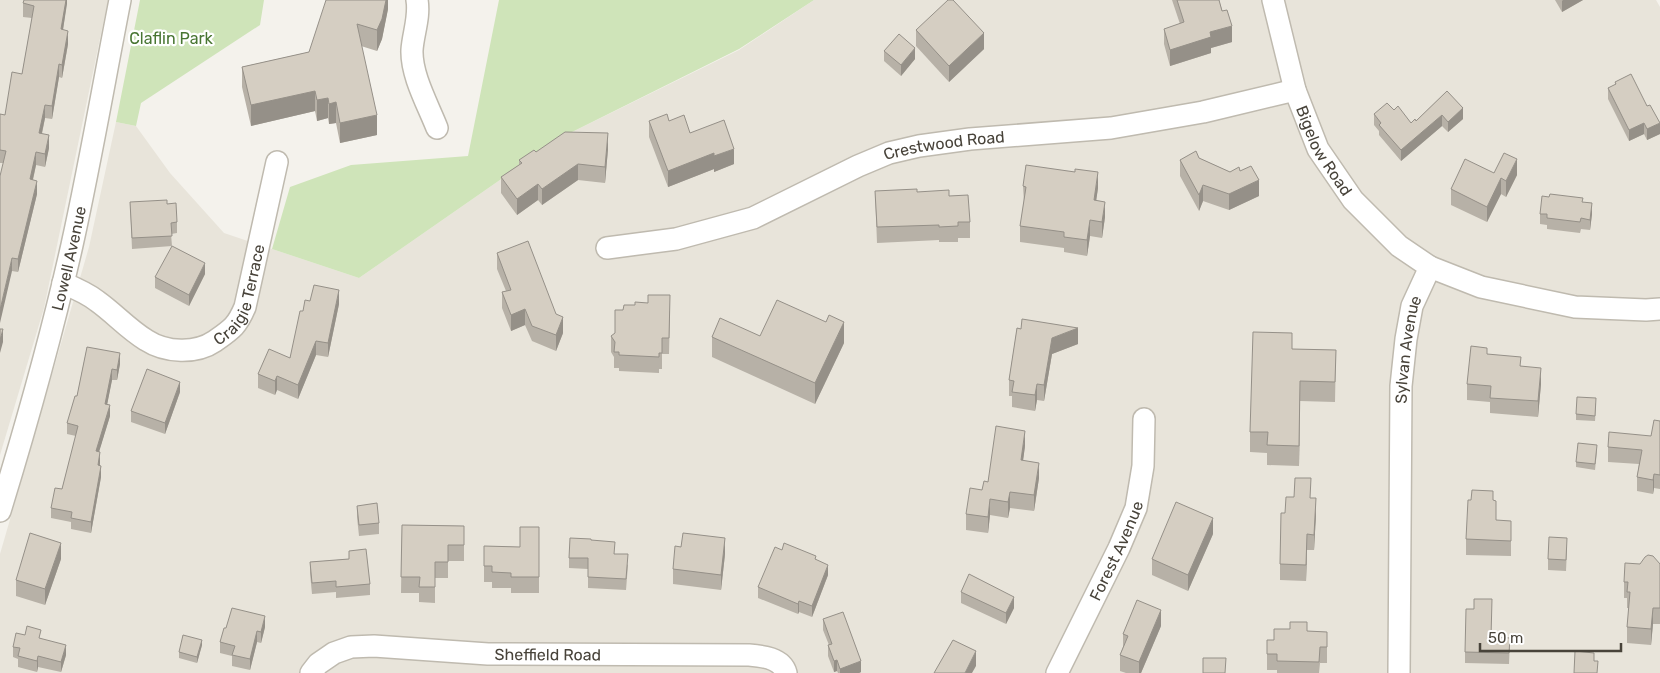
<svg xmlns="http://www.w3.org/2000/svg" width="1660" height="673" font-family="Rubik,sans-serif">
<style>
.residential{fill:#e8e4da}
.green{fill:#cfe4b9}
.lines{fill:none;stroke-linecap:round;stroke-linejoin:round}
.minor-casing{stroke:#bfbaaf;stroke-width:24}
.minor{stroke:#fff;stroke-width:21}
.wall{fill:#b7b1a7}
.shaded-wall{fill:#959088}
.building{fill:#d5cec2;stroke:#959088}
.labels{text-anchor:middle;stroke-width:4.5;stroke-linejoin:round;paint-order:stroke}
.park-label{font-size:16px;fill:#487532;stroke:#fff}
.street-label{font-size:16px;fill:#48433a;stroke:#fff}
</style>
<rect width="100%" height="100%" fill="#f4f2ec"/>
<g class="residential">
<polygon points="0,0 108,0 44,308 0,455"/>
<polygon points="814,0 1656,0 1660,7 1660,673 0,673 0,554 89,247 116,122 136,126 170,173 224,233 359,278 562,137 739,50"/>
</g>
<g class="green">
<polygon points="140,0 264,0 260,25 141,103 136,126 116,122"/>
<polygon points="499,0 814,0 739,49 562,137 359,278 272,249 290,187 351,165 468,156"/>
</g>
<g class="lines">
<g class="minor-casing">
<g id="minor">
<path d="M 417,0 C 420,17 413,34 412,50 C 411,75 428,105 437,128"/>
<path id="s1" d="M 1273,0 L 1295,90 L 1318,149 L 1353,200 L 1399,246 L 1430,267"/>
<path id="s2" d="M 607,248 L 676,239 L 753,218 L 858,166 L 889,153 L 919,146 L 970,139 L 1111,128 L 1203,112 L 1295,90"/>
<path id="s3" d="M 63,283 C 75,288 87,293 97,301 C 114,313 128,329 146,340 C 166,353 196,354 215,341 C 232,329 237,326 245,307 L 277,162"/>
<path id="s4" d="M 0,511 C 27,423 52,334 72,245 C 90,164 104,82 120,0"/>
<path id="s5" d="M 311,673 L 318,664 L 334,653 L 351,647 L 374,646 L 488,654 L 749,655 C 762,656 782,658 786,673"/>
<path id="s6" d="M 1057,673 L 1119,548 L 1136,508 L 1143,466 L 1144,419"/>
<path id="s7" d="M 1399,673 L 1401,386 L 1406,339 L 1412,306 L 1430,267 L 1481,287 L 1575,307 L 1646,310 L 1660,309"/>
</g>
</g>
<use href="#minor" class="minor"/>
</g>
<g class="wall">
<polygon points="67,0 63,30 68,44 62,78 59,77 52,119 45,118 42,134 49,148 45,167 36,165 33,180 37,194 18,272 12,271 3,163 0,163 0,114 5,115 22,74 32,18 23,17 23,3"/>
<polygon points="388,0 388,9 382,39 377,51 361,46 377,135 340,143 336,123 329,124 328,118 317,121 315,111 251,126 242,87 242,67 309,52"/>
<polygon points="1172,0 1219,0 1232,42 1211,48 1211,53 1170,66 1164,44 1164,29 1180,24"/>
<polygon points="1555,0 1583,0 1562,12"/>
<polygon points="916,30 984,49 949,82 916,46"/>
<polygon points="884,51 915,59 901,76 884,61"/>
<polygon points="1615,82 1647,106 1660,134 1647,140 1644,134 1629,141 1608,99 1608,88 1615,85"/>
<polygon points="1447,91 1463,119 1448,132 1442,126 1401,161 1379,135 1379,131 1374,125 1374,114 1394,110 1411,123 1416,121"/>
<polygon points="649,121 669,121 690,133 734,164 714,172 714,169 668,187 649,137"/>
<polygon points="608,149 605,183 578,180 542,205 538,200 517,215 501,193 501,177 519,165 519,160 536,152"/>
<polygon points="1199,158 1230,172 1240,171 1259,196 1229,210 1203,201 1199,211 1180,176 1180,160"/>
<polygon points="1494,173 1517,175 1506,197 1501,194 1487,222 1451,205 1451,189"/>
<polygon points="1023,186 1098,188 1096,200 1105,217 1102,238 1090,236 1087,256 1064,252 1064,248 1020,242 1020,226 1024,202"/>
<polygon points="875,191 917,192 949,196 970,222 970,238 958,238 958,242 939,242 939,240 877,243"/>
<polygon points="130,202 167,204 177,222 177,233 171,234 172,246 132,249"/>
<polygon points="1583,202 1592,214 1590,230 1581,229 1580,233 1547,229 1547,225 1540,224 1540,214"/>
<polygon points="497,253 563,333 556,351 532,341 525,325 511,331 502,308 502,292 506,291 497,269"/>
<polygon points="205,274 189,306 155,288 155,277"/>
<polygon points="310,301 339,304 328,357 316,355 298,399 277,390 275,395 258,388 258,374 290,358 303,311"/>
<polygon points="670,311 669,354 662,354 662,369 659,369 659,373 619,371 619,368 614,368 614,357 611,352 611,336 615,333"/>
<polygon points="1017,328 1078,344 1052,354 1044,401 1037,400 1035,411 1012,407 1012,396 1009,396 1009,380"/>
<polygon points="760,336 844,343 815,404 712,357 712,337"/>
<polygon points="87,347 120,364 117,380 112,380 107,405 110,416 99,451 100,463 100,466 101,477 91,533 71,529 71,522 51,518 51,508 62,489 76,436 67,434 67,423 77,396"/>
<polygon points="1292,349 1336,350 1335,402 1300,401 1299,466 1267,465 1267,453 1250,452 1250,432"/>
<polygon points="1487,354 1521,366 1541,384 1538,417 1490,413 1490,402 1467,400 1467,384"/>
<polygon points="180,392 165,434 131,422 131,411"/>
<polygon points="1596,403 1595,421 1576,420 1576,414"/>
<polygon points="1660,421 1660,489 1654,488 1653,494 1637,491 1637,477 1639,464 1608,462 1608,447 1651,436"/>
<polygon points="1025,446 1023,460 1039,478 1034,511 1010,508 1008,518 990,515 988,533 966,530 966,514 982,490 988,482"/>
<polygon points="1597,451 1595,470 1576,467 1576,462"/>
<polygon points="1310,498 1316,514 1314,550 1307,550 1306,581 1280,580 1280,564 1285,513"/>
<polygon points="1493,500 1496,520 1511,537 1511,556 1466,555 1466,539"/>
<polygon points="357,506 379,523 379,534 359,536 357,517"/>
<polygon points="402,525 464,526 464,561 448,561 448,578 435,578 435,603 419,602 419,593 401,593"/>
<polygon points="539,527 539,593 511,593 511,588 492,588 492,582 484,582 484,546 520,547"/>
<polygon points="1213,534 1188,591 1152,575 1152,559"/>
<polygon points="591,540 615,554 628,565 626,590 588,588 588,569 569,568 569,558"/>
<polygon points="1567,549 1566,571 1548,570 1548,559"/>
<polygon points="782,550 816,559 828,575 812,617 799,612 798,614 758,598 758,587"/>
<polygon points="349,551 370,584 370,595 336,598 336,592 312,594 310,573 310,562 349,559"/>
<polygon points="725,554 721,590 673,584 673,569"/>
<polygon points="61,559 45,605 16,596 16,580"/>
<polygon points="1640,564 1660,564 1660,624 1653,624 1651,645 1627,643 1627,627 1629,608 1627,608 1627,598 1624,598 1624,582"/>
<polygon points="961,592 1014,608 1006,624 961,603"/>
<polygon points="823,619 861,672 859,673 838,673 837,671 834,672 828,656 828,645 829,645 823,630"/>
<polygon points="1161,626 1141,673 1126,673 1120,671 1120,655 1123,647 1123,634"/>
<polygon points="265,627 261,643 257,642 250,670 232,666 232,656 220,653 220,642 226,628"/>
<polygon points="1307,631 1327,632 1327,663 1320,663 1319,673 1277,673 1277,670 1267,670 1267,640 1274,640"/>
<polygon points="1491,637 1510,638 1509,664 1465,663 1465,652"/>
<polygon points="41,639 66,655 61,672 38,667 37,672 18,667 18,659 13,657 13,647"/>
<polygon points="202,645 197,663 179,658 179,652"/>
</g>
<g class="shaded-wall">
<polygon points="66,0 67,0 67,4 61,42 61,29"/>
<polygon points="386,0 388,0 388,9 382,39 377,51 377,30"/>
<polygon points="1563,0 1583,0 1562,12 1562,1"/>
<polygon points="1232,26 1232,42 1211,48 1211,53 1170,66 1170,50 1210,32"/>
<polygon points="68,31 68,44 62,78 62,65"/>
<polygon points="984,33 984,49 949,82 949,66"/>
<polygon points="915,48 915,59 901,76 901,65"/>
<polygon points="59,64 59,77 52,119 52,106"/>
<polygon points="315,91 315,111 251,126 251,105"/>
<polygon points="328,98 328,118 317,121 317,100"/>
<polygon points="336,102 336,123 329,124 329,104"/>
<polygon points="45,105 45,118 39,146 39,133"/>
<polygon points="1463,108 1463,119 1448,132 1448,122"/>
<polygon points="377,115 377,135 340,143 340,123"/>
<polygon points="1442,115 1442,126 1401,161 1401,150"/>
<polygon points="1644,123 1644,134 1629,141 1629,130"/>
<polygon points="1660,123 1660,134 1647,140 1647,129"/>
<polygon points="608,133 608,149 605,183 605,167"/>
<polygon points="49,135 49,148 45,167 45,154"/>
<polygon points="734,149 734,164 714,172 714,156"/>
<polygon points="36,152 36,165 30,192 30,179"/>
<polygon points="714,153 714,169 668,187 668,171"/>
<polygon points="1517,159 1517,175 1506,197 1506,181"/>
<polygon points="578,164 578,180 542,205 542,189"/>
<polygon points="1098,172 1098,188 1094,216 1094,200"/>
<polygon points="1501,178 1501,194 1487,222 1487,207"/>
<polygon points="1259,180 1259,196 1229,210 1229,194"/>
<polygon points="37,181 37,194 18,272 18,259"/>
<polygon points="538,184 538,200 517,215 517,199"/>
<polygon points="1203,185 1203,201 1199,211 1199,195"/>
<polygon points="1105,202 1105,217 1102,238 1102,222"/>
<polygon points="1592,203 1592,214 1590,230 1590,220"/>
<polygon points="1090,220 1090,236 1087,256 1087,240"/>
<polygon points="12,258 12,271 0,323 0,310"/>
<polygon points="205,263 205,274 189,306 189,295"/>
<polygon points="339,290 339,304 328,357 328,343"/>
<polygon points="525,309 525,325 511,331 511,315"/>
<polygon points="563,317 563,333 556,351 556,335"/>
<polygon points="844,322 844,343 815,404 815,383"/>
<polygon points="1078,328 1078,344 1052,354 1044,401 1044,385 1052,338"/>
<polygon points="3,329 3,342 0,353 0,340"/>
<polygon points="316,341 316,355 298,399 298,385"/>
<polygon points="120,353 120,364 117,380 117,370"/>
<polygon points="1541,368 1541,384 1538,417 1538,401"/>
<polygon points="112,369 112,380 105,415 105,404"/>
<polygon points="277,376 277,390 275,395 275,381"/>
<polygon points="1300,381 1300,401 1299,466 1299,446"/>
<polygon points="180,382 180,392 165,434 165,423"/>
<polygon points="1037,384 1037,400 1035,411 1035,395"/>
<polygon points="110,405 110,416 96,462 96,451"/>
<polygon points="1025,431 1025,446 1021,476 1021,460"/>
<polygon points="100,452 100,463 98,476 98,465"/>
<polygon points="1039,463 1039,478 1034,511 1034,495"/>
<polygon points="101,466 101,477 91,533 91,522"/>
<polygon points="1654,474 1654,488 1653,494 1653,480"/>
<polygon points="1010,492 1010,508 1008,518 1008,502"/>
<polygon points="1316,498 1316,514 1314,550 1314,535"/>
<polygon points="990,499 990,515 988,533 988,517"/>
<polygon points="1213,518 1213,534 1188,591 1188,575"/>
<polygon points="1307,534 1307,550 1306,581 1306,565"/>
<polygon points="725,538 725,554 721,590 721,575"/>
<polygon points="61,543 61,559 45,605 45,589"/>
<polygon points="828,565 828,575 812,617 812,606"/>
<polygon points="1014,597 1014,608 1006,624 1006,613"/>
<polygon points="799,601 799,612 798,614 798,604"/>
<polygon points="1653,608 1653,624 1651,645 1651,629"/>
<polygon points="1161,610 1161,626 1141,673 1139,673 1139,662"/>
<polygon points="265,616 265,627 261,643 261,632"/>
<polygon points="257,631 257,642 250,670 250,659"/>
<polygon points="202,640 202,645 197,663 197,657"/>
<polygon points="66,645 66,655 61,672 61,662"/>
<polygon points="976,651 976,666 972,673 965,673"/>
<polygon points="38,656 38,667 37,672 37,661"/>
<polygon points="837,660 837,671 834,672 834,661"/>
<polygon points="861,661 861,672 859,673 840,673 840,669"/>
</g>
<g class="building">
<polygon points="24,0 66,0 61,29 68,31 62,65 59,64 52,106 45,105 39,133 49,135 45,154 36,152 30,179 37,181 18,259 12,258 0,310 0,176 6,151 0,150 0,114 5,115 12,72 22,74 34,6 23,3"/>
<polygon points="326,0 386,0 382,19 377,30 357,24 377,115 340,123 336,102 329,104 328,98 317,100 315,91 251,105 242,67 309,52"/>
<polygon points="948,0 953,0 984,33 949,66 916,30"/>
<polygon points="1177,0 1219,0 1222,11 1227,10 1232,26 1210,32 1211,37 1170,50 1164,29 1184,22"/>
<polygon points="899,34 915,48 901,65 884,51"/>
<polygon points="1631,74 1647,106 1650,105 1660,123 1647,129 1644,123 1629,130 1608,88 1616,84 1615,82"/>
<polygon points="1447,91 1463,108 1448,122 1442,115 1401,150 1379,125 1381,123 1374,114 1387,103 1394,110 1398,106 1411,123 1415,119 1416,121"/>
<polygon points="667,114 669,121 684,115 690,133 724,120 734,149 714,156 714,153 668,171 649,121"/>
<polygon points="565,132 608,133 605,167 578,164 542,189 538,184 517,199 501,177 522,163 519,160 534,150 536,152"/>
<polygon points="1196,151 1199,158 1230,172 1239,167 1240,171 1251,166 1259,180 1229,194 1203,185 1199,195 1180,160"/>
<polygon points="1504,153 1517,159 1506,181 1501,178 1487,207 1451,189 1465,159 1494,173"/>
<polygon points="1026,165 1075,172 1075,169 1098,172 1094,200 1105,202 1102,222 1090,220 1087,240 1064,237 1064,232 1020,226 1026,187 1023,186"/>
<polygon points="917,189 917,192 949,190 949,196 968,195 970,222 958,222 958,226 939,227 939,225 877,227 875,191"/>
<polygon points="1550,194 1583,198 1582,202 1592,203 1590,220 1581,218 1580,222 1547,218 1547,214 1540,214 1542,196 1549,197"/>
<polygon points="167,200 167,204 176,203 177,222 171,223 172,236 132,238 130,202"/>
<polygon points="528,241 556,314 563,317 556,335 532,326 525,309 511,315 502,292 511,290 497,253"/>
<polygon points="172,246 205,263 189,295 155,277"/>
<polygon points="314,285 339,290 328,343 316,341 298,385 277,376 275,381 258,374 269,349 290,358 300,311 303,311 305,300 310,301"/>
<polygon points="648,295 670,295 669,338 662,338 662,353 659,353 659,357 619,355 619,352 614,352 615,342 611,336 615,333 615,310 623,310 624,305 635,305 635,302 648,303"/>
<polygon points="777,300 826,322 829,315 844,322 815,383 712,337 720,318 760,336"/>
<polygon points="1022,319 1078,328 1052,338 1044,385 1037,384 1035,395 1012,392 1014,381 1009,380 1017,328 1021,329"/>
<polygon points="0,329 3,329 0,340"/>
<polygon points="1253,332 1292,333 1292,349 1336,350 1335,382 1300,381 1299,446 1267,445 1268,432 1250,432"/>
<polygon points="1471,346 1487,348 1487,354 1521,357 1520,366 1541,368 1538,401 1490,398 1491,386 1467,384"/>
<polygon points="87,347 120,353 117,370 112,369 105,404 110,405 96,451 100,452 98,465 101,466 91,522 71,518 72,512 51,508 55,488 62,489 78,426 67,423 75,396 77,396"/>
<polygon points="147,369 180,382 165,423 131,411"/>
<polygon points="1577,397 1596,398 1595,416 1576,414"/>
<polygon points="1654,420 1660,421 1660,475 1654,474 1653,480 1637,477 1642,450 1608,447 1609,432 1651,436"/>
<polygon points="996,426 1025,431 1021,460 1039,463 1034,495 1010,492 1008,502 990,499 988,517 966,514 970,488 982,490 984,481 988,482"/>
<polygon points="1578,443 1597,445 1595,464 1576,462"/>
<polygon points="1295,478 1311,478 1310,498 1316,498 1314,535 1307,534 1306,565 1280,564 1281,513 1285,513 1286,497 1294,497"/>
<polygon points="1472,490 1493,491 1493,500 1496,501 1496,520 1511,521 1511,541 1466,539 1468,500 1471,500"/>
<polygon points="1176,502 1213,518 1188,575 1152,559"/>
<polygon points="377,503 379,523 359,525 357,506"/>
<polygon points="402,525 464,526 464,545 448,545 448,562 435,562 435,587 419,587 420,577 401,577"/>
<polygon points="520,527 539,527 539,577 511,577 511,573 492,572 492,566 484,566 484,546 520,547"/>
<polygon points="30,533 61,543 45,589 16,580"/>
<polygon points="683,533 725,538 721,575 673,569 675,546 681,547"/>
<polygon points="1549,537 1567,538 1566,560 1548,559"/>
<polygon points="570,538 591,539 591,540 615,542 614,554 628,554 626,579 588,577 588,558 569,558"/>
<polygon points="784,543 816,556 815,559 828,565 812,606 799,601 798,604 758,587 775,547 782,550"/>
<polygon points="366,549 370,584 336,587 336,581 312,583 310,562 349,559 349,551"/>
<polygon points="1648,555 1653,556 1660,564 1660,608 1653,608 1651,629 1627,627 1630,592 1627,592 1628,582 1624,582 1625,563 1640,564 1645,557"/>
<polygon points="969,574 1014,597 1006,613 961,592"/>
<polygon points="1474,599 1492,599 1491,637 1510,638 1509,653 1465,652 1466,609 1474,609"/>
<polygon points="1137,600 1161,610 1139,662 1120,655 1128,636 1123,634"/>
<polygon points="232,608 265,616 261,632 257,631 250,659 232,655 235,646 220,642 224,628 226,628"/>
<polygon points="843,612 861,661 840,669 837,660 834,661 828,645 832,644 823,619"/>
<polygon points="1290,622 1307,622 1307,631 1327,632 1327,647 1320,647 1319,662 1277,661 1277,654 1267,654 1267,640 1274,640 1274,629 1290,629"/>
<polygon points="27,626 41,630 39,638 66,645 61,662 38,656 37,661 18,656 20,648 13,647 16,633 25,635"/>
<polygon points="183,635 202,640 197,657 179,652"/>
<polygon points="953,640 976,651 965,673 934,673"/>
<polygon points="1575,651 1594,653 1594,661 1598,661 1597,673 1574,673"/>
<polygon points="1203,658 1226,658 1225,673 1203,673"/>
</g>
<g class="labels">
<g class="park-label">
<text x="171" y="44">Claflin Park</text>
</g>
<g class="street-label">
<text dy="6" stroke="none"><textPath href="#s2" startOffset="356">Crestwood Road</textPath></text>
<text dy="6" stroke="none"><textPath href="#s1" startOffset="160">Bigelow Road</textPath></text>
<text dy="6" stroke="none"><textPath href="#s4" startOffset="262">Lowell Avenue</textPath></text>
<text dy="6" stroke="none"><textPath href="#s3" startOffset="229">Craigie Terrace</textPath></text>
<text dy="6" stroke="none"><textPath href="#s7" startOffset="324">Sylvan Avenue</textPath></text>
<text dy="6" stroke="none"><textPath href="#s6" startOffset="136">Forest Avenue</textPath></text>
<text dy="6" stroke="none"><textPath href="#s5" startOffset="246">Sheffield Road</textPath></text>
</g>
</g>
<path d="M1480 643v8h141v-8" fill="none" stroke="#48433a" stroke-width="2.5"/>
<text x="1488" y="643" font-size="15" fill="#48433a" stroke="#ffffff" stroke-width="4" paint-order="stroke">50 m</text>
</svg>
